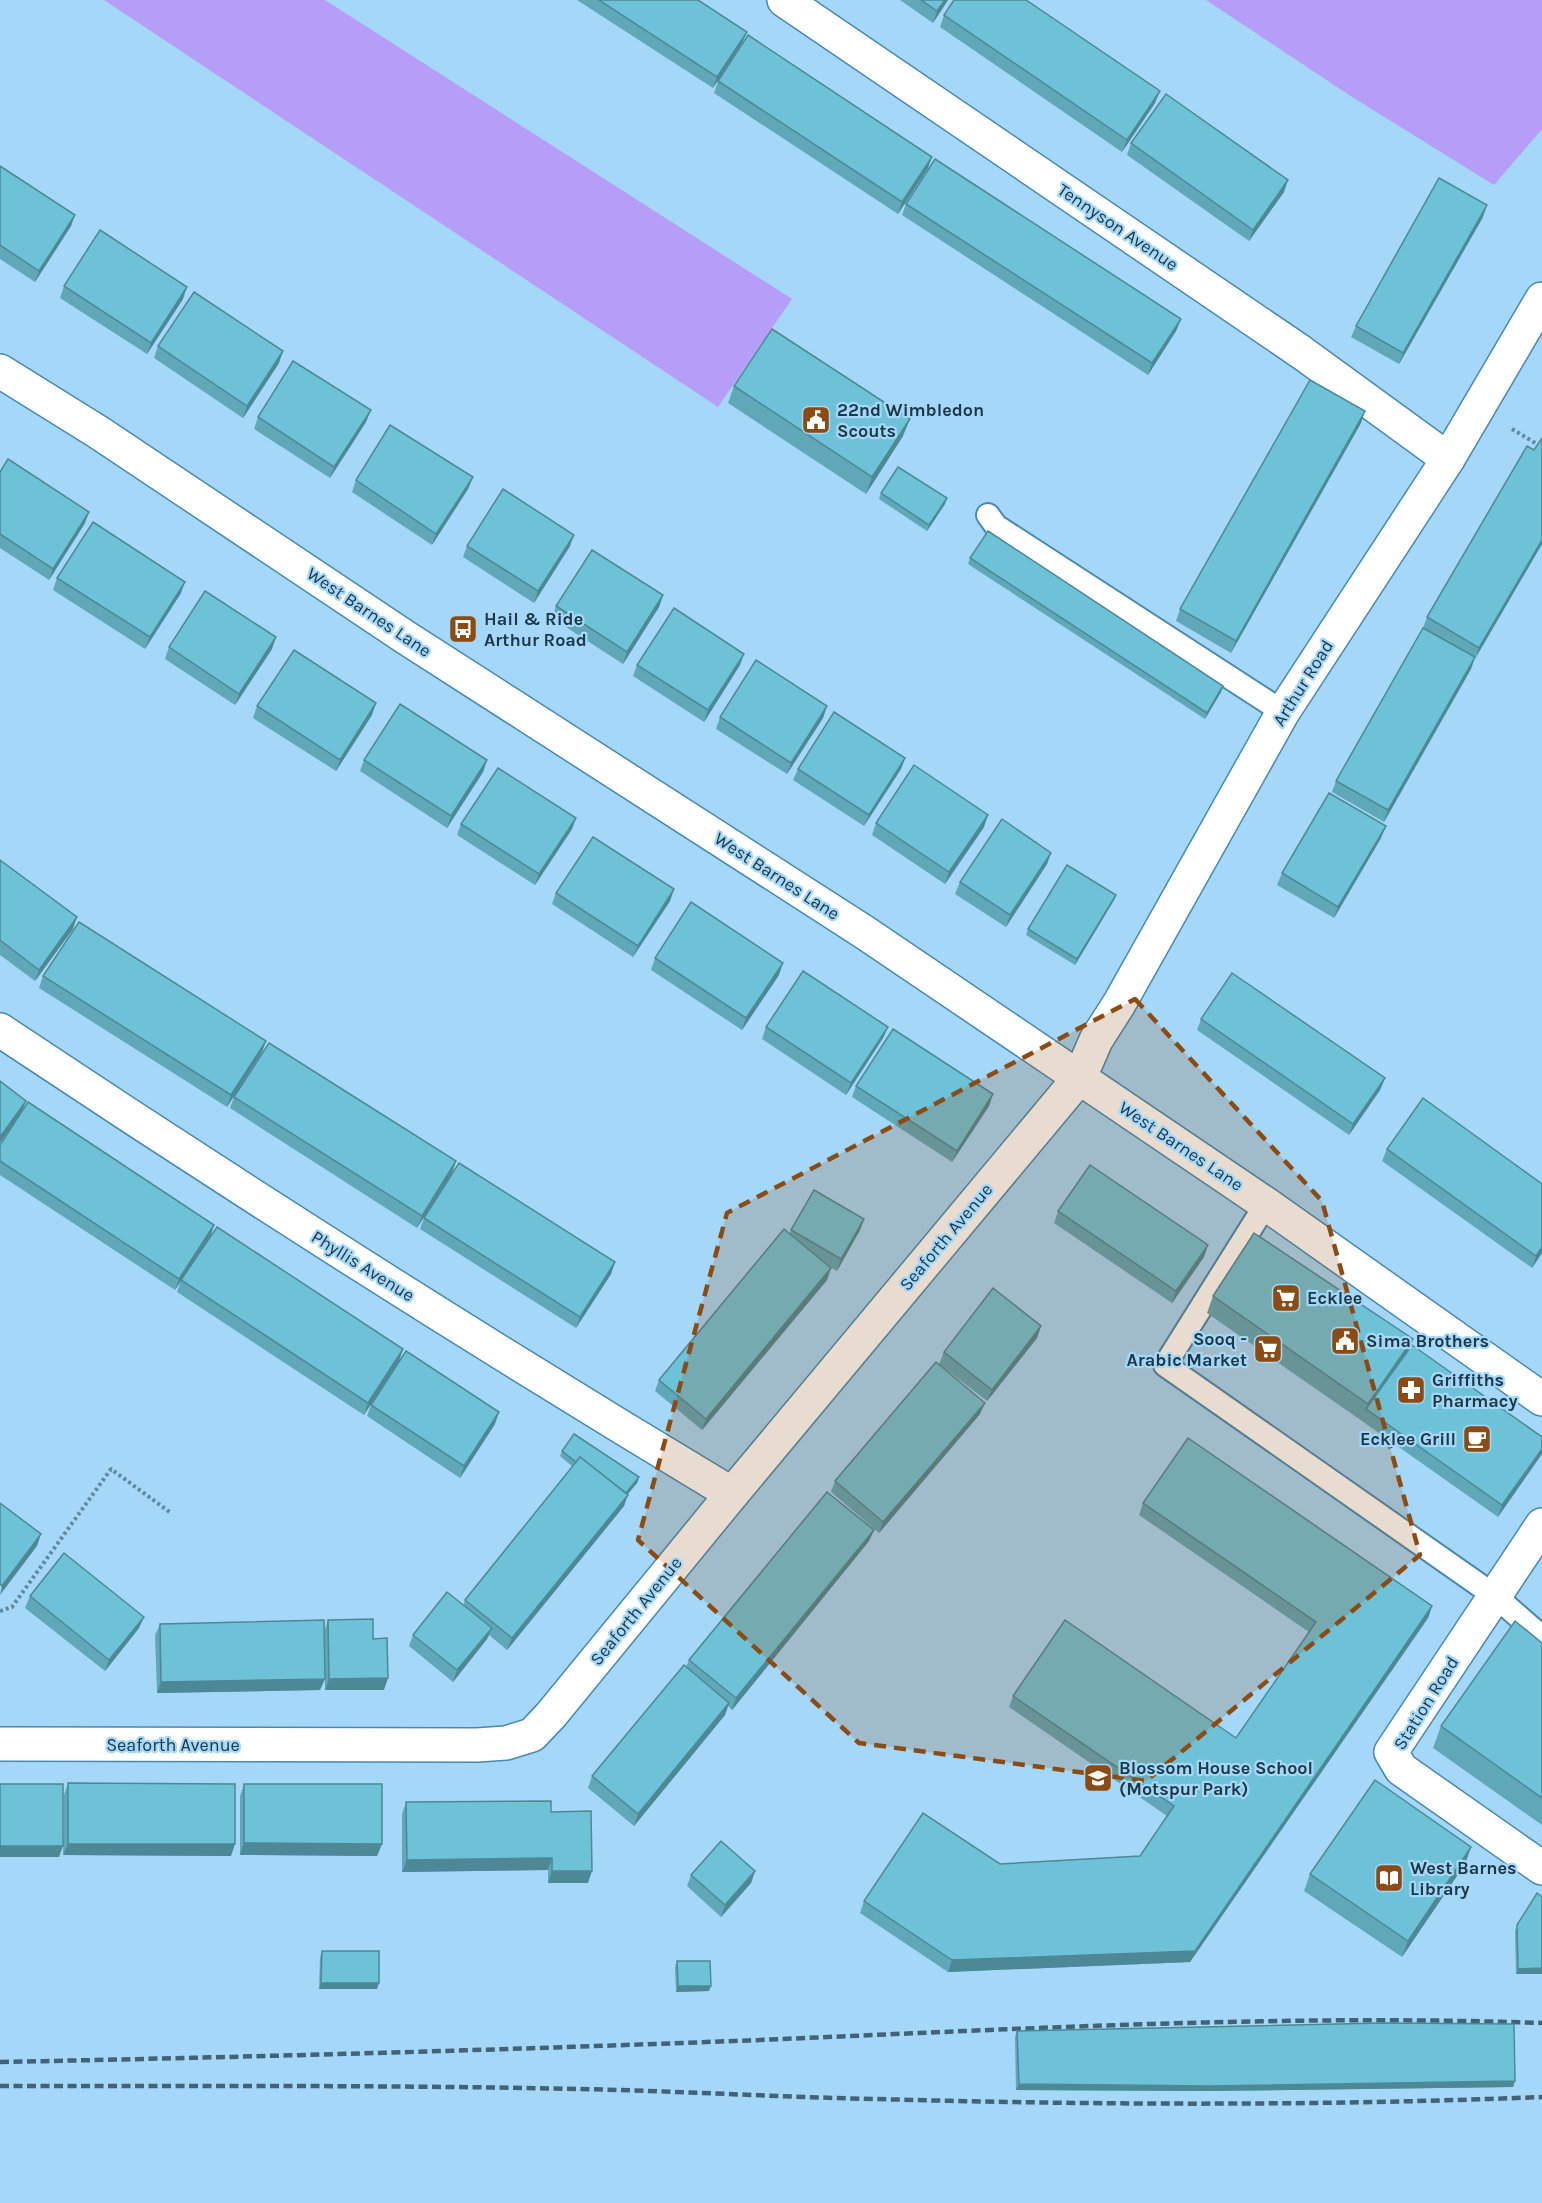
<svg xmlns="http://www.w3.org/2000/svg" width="1542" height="2203" font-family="Karla,sans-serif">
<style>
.green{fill:#b59df8}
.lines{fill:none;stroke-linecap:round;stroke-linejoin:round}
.service-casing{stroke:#4889ad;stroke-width:26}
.minor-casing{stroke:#4889ad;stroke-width:36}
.tertiary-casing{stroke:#4889ad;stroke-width:36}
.path{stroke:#6188a0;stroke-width:4;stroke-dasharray:3 3;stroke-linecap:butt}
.service{stroke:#fff;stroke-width:22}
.minor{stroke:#fff;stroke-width:33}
.tertiary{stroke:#fff;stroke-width:33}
.rail{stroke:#416377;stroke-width:4.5;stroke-dasharray:9 4.5;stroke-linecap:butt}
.wall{fill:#5fa7b9}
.shaded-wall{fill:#4d8896}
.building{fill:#6ec2d7;stroke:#4d8896;stroke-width:1.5}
.marked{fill:#8b4b14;fill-opacity:0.2;stroke:#8b4b14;stroke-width:4.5;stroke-dasharray:12 8;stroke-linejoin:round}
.labels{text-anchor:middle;stroke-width:4.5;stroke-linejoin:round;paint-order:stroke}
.street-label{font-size:18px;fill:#1c3747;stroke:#a5d8f8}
.poi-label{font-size:18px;font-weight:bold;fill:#1c3747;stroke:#a5d8f8;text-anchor:start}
</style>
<rect width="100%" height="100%" fill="#a5d8f8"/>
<g class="green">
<polygon points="104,0 325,0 792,299 718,407"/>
<polygon points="1206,0 1542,0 1542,129 1494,185 1349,95"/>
</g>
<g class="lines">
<g class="service-casing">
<g id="service">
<polyline points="988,515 996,526 1283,712"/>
<polyline points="1266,1204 1165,1365 1495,1596 1542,1637"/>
</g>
</g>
<g class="minor-casing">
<g id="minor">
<polyline points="784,0 1301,352 1448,459"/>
<path d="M 0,1030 C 240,1190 484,1345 732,1494"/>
<polyline points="1542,1525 1391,1752 1401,1769 1542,1868"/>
<polyline points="0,1744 477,1745 506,1743 532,1735 551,1715 732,1494 1080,1077 1096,1040 1119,1004 1283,712 1448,459 1542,299"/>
</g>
</g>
<g class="tertiary-casing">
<polyline id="tertiary" points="0,371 98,432 405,637 864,932 1266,1204 1542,1399"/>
</g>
<g class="path">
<polyline points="1512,429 1542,447"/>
<polyline points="0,1611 12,1607 111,1469 171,1513"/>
</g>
<use href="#service" class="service"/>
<use href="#minor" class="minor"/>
<use href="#tertiary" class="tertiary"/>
<g class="rail">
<path d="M 0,2062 C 253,2057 506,2050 759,2040 C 1020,2029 1281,2014 1542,2023"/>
<path d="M 0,2086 C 194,2086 388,2085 581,2089 C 679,2091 777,2097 876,2099 C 1098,2105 1320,2106 1542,2097"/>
</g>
</g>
<g class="wall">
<polygon points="577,0 698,0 747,32 742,43 713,88"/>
<polygon points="900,0 948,0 933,23"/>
<polygon points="944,15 1155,103 1122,152 940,27"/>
<polygon points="718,81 928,168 898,214 714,93"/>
<polygon points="1131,143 1284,192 1249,241 1127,155"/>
<polygon points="0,166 71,226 35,282 0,259"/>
<polygon points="906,204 1181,319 1176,331 1148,375 902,215"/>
<polygon points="1483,217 1399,364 1351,337 1356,326"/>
<polygon points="64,286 183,299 147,354 60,298"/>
<polygon points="158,346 279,363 243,418 154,358"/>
<polygon points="734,386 903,436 866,494 728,403"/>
<polygon points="258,417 366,422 330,478 254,429"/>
<polygon points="1361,423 1231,653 1176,621 1180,609"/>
<polygon points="0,472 85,523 49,580 0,548"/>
<polygon points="473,477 468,489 432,545 352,492 356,480"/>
<polygon points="881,493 947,498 945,504 927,531 879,499"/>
<polygon points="1542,544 1474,659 1471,669 1384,822 1332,792 1336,781 1423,628 1427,617"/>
<polygon points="467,546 570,546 534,603 463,557"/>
<polygon points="970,558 1223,686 1221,692 1205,719 968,564"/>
<polygon points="57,578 181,593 145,649 53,590"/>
<polygon points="663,595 659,607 623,664 552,618 556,606"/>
<polygon points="169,647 272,649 235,705 165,659"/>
<polygon points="637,665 740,665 704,722 633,676"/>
<polygon points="257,706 372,715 336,771 253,718"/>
<polygon points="827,706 823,718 787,774 716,729 720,717"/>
<polygon points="905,758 901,769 864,826 793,780 798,769"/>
<polygon points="364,760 487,760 483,772 447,828 360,771"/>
<polygon points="576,818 572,829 535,885 457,835 461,824"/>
<polygon points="876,823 984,827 945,884 872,835"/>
<polygon points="1381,838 1334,918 1277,885 1282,873"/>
<polygon points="1051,853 1047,864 1006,927 955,894 960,882"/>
<polygon points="0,860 73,929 35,981 0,955"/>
<polygon points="674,889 670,901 633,957 552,904 556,893"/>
<polygon points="1114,900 1075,965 1026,935 1028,929"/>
<polygon points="655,958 779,975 742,1030 651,970"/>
<polygon points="43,976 266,1041 262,1052 227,1107 39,988"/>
<polygon points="1201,1019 1385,1078 1380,1090 1349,1135 1197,1030"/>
<polygon points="766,1027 888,1027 883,1038 846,1095 762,1039"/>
<polygon points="856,1086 993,1094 989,1106 952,1162 852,1097"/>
<polygon points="234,1097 456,1161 452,1173 417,1228 230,1108"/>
<polygon points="23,1110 214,1225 210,1237 175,1290 0,1175 0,1145"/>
<polygon points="1387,1149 1542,1253 1532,1268 1382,1161"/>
<polygon points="1058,1211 1204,1257 1172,1303 1054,1223"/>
<polygon points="424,1218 615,1262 611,1274 576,1328 420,1229"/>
<polygon points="864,1219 860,1230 837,1271 828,1266 831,1268 827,1280 702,1430 655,1391 659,1380 790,1234 791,1230"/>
<polygon points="181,1280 403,1349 399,1361 364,1415 177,1292"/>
<polygon points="1213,1296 1413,1339 1412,1345 1542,1437 1498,1517 1362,1421 1207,1313"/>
<polygon points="1041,1326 1037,1338 987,1401 939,1364 944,1352"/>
<polygon points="371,1405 495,1424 460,1478 367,1416"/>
<polygon points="980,1414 879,1533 831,1492 835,1481"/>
<polygon points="562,1451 639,1477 637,1483 627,1494 624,1506 507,1650 489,1635 487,1639 453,1682 409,1646 413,1635 463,1605 465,1600 573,1467 560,1456"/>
<polygon points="1143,1503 1432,1606 1428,1618 1190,1962 948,1972 860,1913 864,1901 1000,1864 1140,1856 1167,1816 1009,1707 1013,1696 1236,1738 1309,1632 1139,1515"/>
<polygon points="874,1530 869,1541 732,1710 728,1706 725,1715 634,1826 588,1788 592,1776 686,1667 689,1660"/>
<polygon points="30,1596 139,1628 105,1671 25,1608"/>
<polygon points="328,1620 373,1639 384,1690 325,1690 324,1632"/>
<polygon points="160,1624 320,1690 157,1693 155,1635"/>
<polygon points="1542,1643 1542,1825 1433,1748 1441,1726"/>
<polygon points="68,1783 231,1856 63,1855 64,1795"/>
<polygon points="244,1784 382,1844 377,1856 240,1855 240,1796"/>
<polygon points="406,1802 551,1812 588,1883 548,1883 548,1870 402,1872 402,1814"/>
<polygon points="1471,1847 1465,1864 1402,1957 1304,1891 1310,1874"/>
<polygon points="755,1871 751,1883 721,1917 687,1886 691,1875"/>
<polygon points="1542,1897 1542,1974 1516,1974 1515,1931 1517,1925"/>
<polygon points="322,1951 377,1989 319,1989 320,1957"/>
<polygon points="677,1961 709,1991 676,1992 675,1967"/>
<polygon points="1017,2031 1515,2081 1513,2087 1207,2091 1016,2090 1015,2037"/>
</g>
<g class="shaded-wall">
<polygon points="945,0 948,0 933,23 937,11"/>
<polygon points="747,32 742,43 713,88 717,77"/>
<polygon points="1160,91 1155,103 1122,152 1127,140"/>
<polygon points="932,157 928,168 898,214 902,202"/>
<polygon points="1288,180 1284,192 1249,241 1253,230"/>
<polygon points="1487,205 1483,217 1399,364 1403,353"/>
<polygon points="75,215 71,226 35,282 39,271"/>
<polygon points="187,287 183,299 147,354 151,343"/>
<polygon points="1181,319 1176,331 1148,375 1152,363"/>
<polygon points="283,351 279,363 243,418 247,406"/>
<polygon points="371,410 366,422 330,478 334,467"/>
<polygon points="1365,411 1361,423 1231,653 1236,641"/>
<polygon points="910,419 903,436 866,494 872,477"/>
<polygon points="473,477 468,489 432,545 436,534"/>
<polygon points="947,498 945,504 927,531 929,525"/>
<polygon points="89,512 85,523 49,580 53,569"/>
<polygon points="574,535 570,546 534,603 538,591"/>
<polygon points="1542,540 1542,544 1475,659 1479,648"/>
<polygon points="185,582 181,593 145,649 150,637"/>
<polygon points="663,595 659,607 623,664 627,652"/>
<polygon points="276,637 272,649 235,705 239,694"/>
<polygon points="744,654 740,665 704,722 708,710"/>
<polygon points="1475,657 1471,669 1384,822 1388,810"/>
<polygon points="1223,686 1221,692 1205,719 1207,713"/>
<polygon points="376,703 372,715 336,771 340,760"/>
<polygon points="827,706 823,718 787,774 791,763"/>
<polygon points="905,758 901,769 864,826 869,815"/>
<polygon points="487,760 483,772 447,828 451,816"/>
<polygon points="988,815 984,827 945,884 949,872"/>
<polygon points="576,818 572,829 535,885 539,874"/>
<polygon points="1386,826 1381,838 1334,918 1338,907"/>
<polygon points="1051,853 1047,864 1006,927 1010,915"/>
<polygon points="674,889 670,901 633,957 638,946"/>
<polygon points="1116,895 1114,900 1075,965 1077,959"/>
<polygon points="77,917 73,929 35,981 39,970"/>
<polygon points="783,963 779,975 742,1030 746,1018"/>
<polygon points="888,1027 883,1038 846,1095 851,1083"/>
<polygon points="266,1041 262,1052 227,1107 231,1095"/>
<polygon points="1385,1078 1380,1090 1349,1135 1353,1124"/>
<polygon points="993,1094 989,1106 952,1162 957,1151"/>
<polygon points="26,1101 22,1112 0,1143 0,1137"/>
<polygon points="456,1161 452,1173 417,1228 422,1216"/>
<polygon points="864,1219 860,1230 837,1271 841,1259"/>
<polygon points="214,1225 210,1237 175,1290 179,1279"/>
<polygon points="1208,1245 1204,1257 1172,1303 1176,1291"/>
<polygon points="1542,1247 1542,1253 1532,1268 1536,1256"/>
<polygon points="615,1262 611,1274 576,1328 580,1317"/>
<polygon points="831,1268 827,1280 702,1430 706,1419"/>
<polygon points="1041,1326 1037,1338 987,1401 992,1390"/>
<polygon points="1413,1339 1407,1356 1366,1409 1368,1404"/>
<polygon points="403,1349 399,1361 364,1415 368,1403"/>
<polygon points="985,1403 980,1414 879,1533 883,1522"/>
<polygon points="499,1412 495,1424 460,1478 464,1466"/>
<polygon points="1542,1449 1542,1454 1498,1517 1502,1505"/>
<polygon points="639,1477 637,1483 620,1504 622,1498"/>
<polygon points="628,1495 624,1506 507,1650 512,1638"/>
<polygon points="874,1530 869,1541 732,1710 736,1698"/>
<polygon points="41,1534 37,1546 0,1595 2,1586"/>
<polygon points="1432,1606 1428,1618 1190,1962 948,1972 952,1960 1195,1951"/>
<polygon points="144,1617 139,1628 105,1671 109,1660"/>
<polygon points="492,1628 487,1639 453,1682 457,1670"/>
<polygon points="388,1678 384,1690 325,1690 329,1679"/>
<polygon points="325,1679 320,1690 157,1693 161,1682"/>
<polygon points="729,1703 725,1715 634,1826 638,1814"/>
<polygon points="244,1843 382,1844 377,1856 240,1855"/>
<polygon points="68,1844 235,1844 231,1856 63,1855"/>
<polygon points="0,1846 63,1846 59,1857 0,1857"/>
<polygon points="1471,1847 1465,1864 1402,1957 1408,1941"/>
<polygon points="552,1858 548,1870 402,1872 407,1860"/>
<polygon points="552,1871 592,1871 588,1883 548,1883"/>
<polygon points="755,1871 751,1883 721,1917 725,1905"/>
<polygon points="1542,1968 1542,1974 1516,1974 1518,1969"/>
<polygon points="321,1983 379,1983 377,1989 319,1989"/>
<polygon points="678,1986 711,1986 709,1991 676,1992"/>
<polygon points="1515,2081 1513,2087 1207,2091 1016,2090 1019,2084"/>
</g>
<g class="building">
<polygon points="599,0 698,0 747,32 717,77"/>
<polygon points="921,0 945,0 937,11"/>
<polygon points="954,0 1026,0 1160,91 1127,140 944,15"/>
<polygon points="748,35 932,157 902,202 718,81"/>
<polygon points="1166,94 1288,180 1253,230 1131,143"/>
<polygon points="935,159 1181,319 1152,363 906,204"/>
<polygon points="0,166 75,215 39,271 0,245"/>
<polygon points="1439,178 1487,205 1403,353 1356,326"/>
<polygon points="100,230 187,287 151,343 64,286"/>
<polygon points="194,292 283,351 247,406 158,346"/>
<polygon points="772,329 910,419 872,477 734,386"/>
<polygon points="293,361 371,410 334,467 258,417"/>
<polygon points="1310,380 1365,411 1236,641 1180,609"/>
<polygon points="390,425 473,477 436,534 356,480"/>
<polygon points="1542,438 1542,540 1479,648 1427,617 1527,446 1534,450"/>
<polygon points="8,459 89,512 53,569 0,534 0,472"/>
<polygon points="898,467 947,498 929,525 881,493"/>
<polygon points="503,489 574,535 538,591 467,546"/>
<polygon points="93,522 185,582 150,637 57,578"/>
<polygon points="988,531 1223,686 1207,713 970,558"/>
<polygon points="592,550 663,595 627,652 556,606"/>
<polygon points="205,591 276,637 239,694 169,647"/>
<polygon points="674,608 744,654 708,710 637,665"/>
<polygon points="1423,628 1475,657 1388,810 1336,781"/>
<polygon points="294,650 376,703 340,760 257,706"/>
<polygon points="756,660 827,706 791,763 720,717"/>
<polygon points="400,704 487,760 451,816 364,760"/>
<polygon points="834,712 905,758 869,815 798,769"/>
<polygon points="914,765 988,815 949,872 876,823"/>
<polygon points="498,768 576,818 539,874 461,824"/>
<polygon points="1329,793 1386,826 1338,907 1282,873"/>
<polygon points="1002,819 1051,853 1010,915 960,882"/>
<polygon points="593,837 674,889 638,946 556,893"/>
<polygon points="0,860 77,917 39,970 0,940"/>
<polygon points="1067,865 1116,895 1077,959 1028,929"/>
<polygon points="691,902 783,963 746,1018 655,958"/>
<polygon points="79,922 266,1041 231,1095 43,976"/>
<polygon points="803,971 888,1027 851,1083 766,1027"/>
<polygon points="1232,973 1385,1078 1353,1124 1201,1019"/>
<polygon points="893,1029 993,1094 957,1151 856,1086"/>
<polygon points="269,1043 456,1161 422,1216 234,1097"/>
<polygon points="0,1081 26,1101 0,1137"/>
<polygon points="1423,1098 1542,1184 1542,1247 1536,1256 1387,1149"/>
<polygon points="28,1102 214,1225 179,1279 0,1161 0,1145"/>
<polygon points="459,1163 615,1262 580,1317 424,1218"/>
<polygon points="1090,1165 1208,1245 1176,1291 1058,1211"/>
<polygon points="814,1190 864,1219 841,1259 791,1230"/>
<polygon points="217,1227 403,1349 368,1403 181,1280"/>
<polygon points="784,1229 831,1268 706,1419 659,1380"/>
<polygon points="1254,1233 1413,1339 1368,1404 1213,1296"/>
<polygon points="993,1288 1041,1326 992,1390 944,1352"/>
<polygon points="1412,1345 1542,1437 1542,1449 1502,1505 1366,1409"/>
<polygon points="406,1351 499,1412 464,1466 371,1405"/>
<polygon points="936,1362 985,1403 883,1522 835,1481"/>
<polygon points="574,1434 639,1477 626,1493 580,1457 576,1462 562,1451"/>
<polygon points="1188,1438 1432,1606 1195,1951 952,1960 864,1901 923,1813 1000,1864 1140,1856 1174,1806 1013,1696 1065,1620 1236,1738 1316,1622 1143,1503"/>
<polygon points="580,1457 628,1495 512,1638 465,1600"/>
<polygon points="827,1492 874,1530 736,1698 689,1660"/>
<polygon points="0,1503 41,1534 2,1586 0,1584"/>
<polygon points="64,1553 144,1617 109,1660 30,1596"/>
<polygon points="447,1592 492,1628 457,1670 413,1635"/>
<polygon points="373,1619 373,1639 387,1638 388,1678 329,1679 328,1620"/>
<polygon points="324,1620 325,1679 161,1682 160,1624"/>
<polygon points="1515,1621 1542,1643 1542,1798 1441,1726"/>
<polygon points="684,1665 729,1703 638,1814 592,1776"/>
<polygon points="1375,1780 1471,1847 1408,1941 1310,1874"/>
<polygon points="68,1783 235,1784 235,1844 68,1844"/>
<rect x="0" y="1784" width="63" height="62"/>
<polygon points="244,1784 382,1784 382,1844 244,1843"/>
<polygon points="551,1801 551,1812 591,1811 592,1871 552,1871 552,1858 407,1860 406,1802"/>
<polygon points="721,1841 755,1871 725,1905 691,1875"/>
<polygon points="1537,1893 1542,1897 1542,1968 1518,1969 1517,1925"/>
<polygon points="322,1951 379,1951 379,1983 321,1983"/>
<polygon points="677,1961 710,1961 711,1986 678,1986"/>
<polygon points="1382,2023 1514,2024 1515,2081 1209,2086 1019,2084 1017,2031"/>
</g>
<path class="marked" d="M 1135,999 L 1322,1201 L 1420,1555 L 1146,1781 L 859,1743 L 638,1540 L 727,1213 Z"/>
<defs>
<g id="civic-square" transform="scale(1.5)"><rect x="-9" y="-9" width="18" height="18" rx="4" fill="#8b4b14" stroke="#a5d8f8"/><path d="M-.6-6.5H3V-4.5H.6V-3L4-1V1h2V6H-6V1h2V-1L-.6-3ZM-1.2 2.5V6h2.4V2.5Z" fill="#fff"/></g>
<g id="bus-square" transform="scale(1.5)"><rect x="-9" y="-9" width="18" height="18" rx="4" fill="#8b4b14" stroke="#a5d8f8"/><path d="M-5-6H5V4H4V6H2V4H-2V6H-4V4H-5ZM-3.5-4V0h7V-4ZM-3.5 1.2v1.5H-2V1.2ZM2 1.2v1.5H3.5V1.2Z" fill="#fff"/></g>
<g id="supermarket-square" transform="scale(1.5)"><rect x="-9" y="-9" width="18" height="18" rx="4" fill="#8b4b14" stroke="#a5d8f8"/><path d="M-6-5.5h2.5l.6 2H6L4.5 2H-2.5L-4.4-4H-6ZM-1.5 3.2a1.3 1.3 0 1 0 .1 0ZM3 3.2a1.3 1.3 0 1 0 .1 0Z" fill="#fff"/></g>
<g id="pharmacy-square" transform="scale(1.5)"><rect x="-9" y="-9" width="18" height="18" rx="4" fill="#8b4b14" stroke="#a5d8f8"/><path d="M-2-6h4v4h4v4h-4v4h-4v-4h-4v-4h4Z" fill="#fff"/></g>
<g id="cafe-square" transform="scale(1.5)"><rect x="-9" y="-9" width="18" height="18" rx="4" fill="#8b4b14" stroke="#a5d8f8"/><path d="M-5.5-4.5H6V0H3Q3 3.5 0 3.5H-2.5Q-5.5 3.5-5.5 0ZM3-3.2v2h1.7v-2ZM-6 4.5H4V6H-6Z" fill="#fff"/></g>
<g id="school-square" transform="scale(1.5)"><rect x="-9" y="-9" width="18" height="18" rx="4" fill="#8b4b14" stroke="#a5d8f8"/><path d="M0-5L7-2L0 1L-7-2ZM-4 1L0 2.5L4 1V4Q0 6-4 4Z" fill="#fff"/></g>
<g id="library-square" transform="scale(1.5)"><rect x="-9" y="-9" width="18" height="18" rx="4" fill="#8b4b14" stroke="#a5d8f8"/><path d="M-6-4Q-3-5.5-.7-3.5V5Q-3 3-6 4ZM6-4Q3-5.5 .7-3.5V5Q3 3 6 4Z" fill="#fff"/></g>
</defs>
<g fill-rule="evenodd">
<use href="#civic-square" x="816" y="420"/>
<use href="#bus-square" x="463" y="629"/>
<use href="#supermarket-square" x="1286" y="1298"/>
<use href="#civic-square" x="1345" y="1341"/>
<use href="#supermarket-square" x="1268" y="1349"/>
<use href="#pharmacy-square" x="1411" y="1390"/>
<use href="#cafe-square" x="1477" y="1439"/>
<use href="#school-square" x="1098" y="1778"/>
<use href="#library-square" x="1389" y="1878"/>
</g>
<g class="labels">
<g class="street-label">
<text transform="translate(1118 227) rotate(34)" y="6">Tennyson Avenue</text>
<text transform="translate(369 612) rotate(34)" y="6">West Barnes Lane</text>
<text transform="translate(1303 683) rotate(-58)" y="6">Arthur Road</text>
<text transform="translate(777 876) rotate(33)" y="6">West Barnes Lane</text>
<text transform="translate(1181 1146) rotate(34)" y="6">West Barnes Lane</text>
<text transform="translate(946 1237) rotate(-50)" y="6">Seaforth Avenue</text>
<text transform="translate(363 1266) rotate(32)" y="6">Phyllis Avenue</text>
<text transform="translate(636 1611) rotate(-51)" y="6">Seaforth Avenue</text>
<text transform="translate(1426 1703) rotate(-58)" y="6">Station Road</text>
<text x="173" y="1751">Seaforth Avenue</text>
</g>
<g class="poi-label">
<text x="837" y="416">22nd Wimbledon<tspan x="837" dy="21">Scouts</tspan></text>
<text x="484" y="625">Hail &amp; Ride<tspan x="484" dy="21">Arthur Road</tspan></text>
<text x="1307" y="1304">Ecklee</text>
<text x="1247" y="1345" text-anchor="end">Sooq -<tspan x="1247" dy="21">Arabic Market</tspan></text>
<text x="1366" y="1347">Sima Brothers</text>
<text x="1432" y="1386">Griffiths<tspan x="1432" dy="21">Pharmacy</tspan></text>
<text x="1456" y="1445" text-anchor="end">Ecklee Grill</text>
<text x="1119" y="1774">Blossom House School<tspan x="1119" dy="21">(Motspur Park)</tspan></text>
<text x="1410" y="1874">West Barnes<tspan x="1410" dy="21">Library</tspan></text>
</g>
</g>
</svg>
